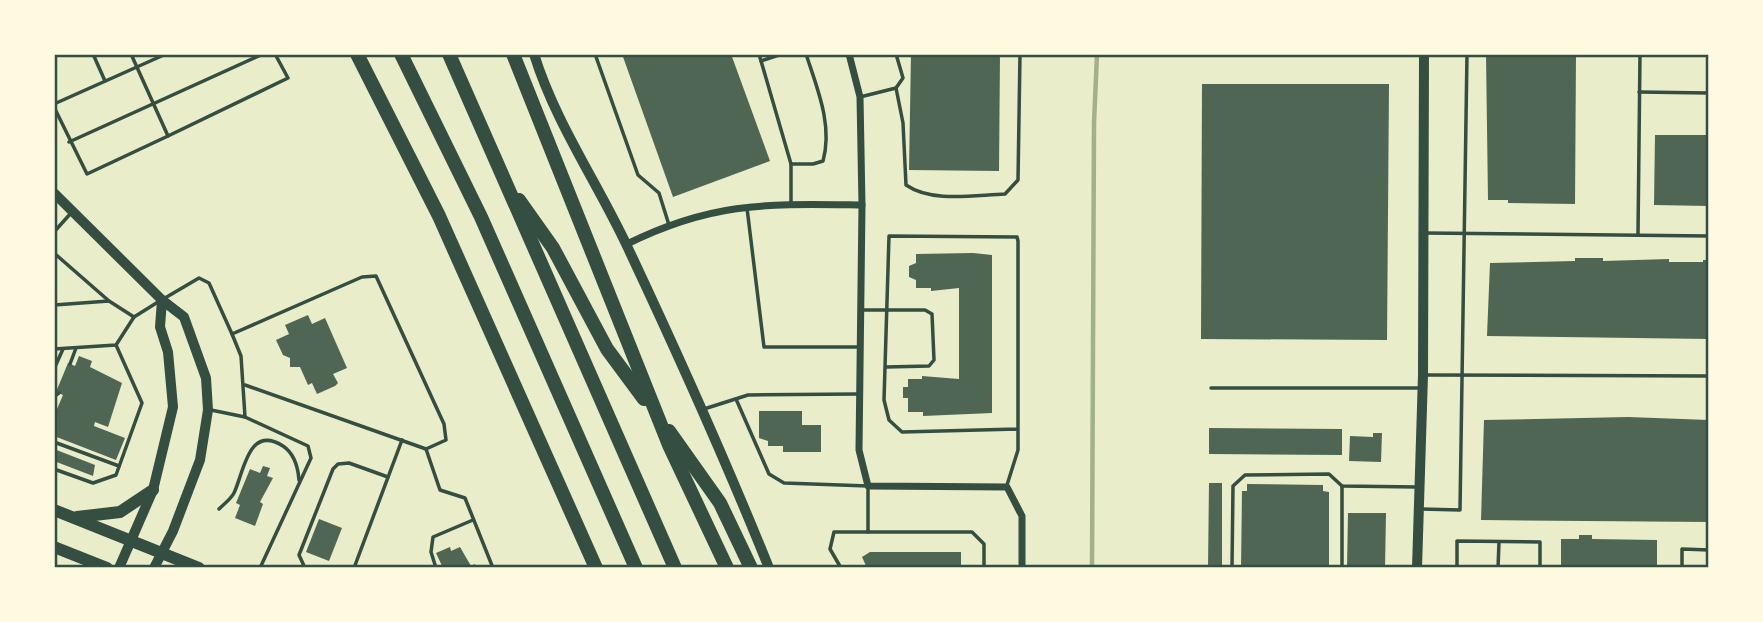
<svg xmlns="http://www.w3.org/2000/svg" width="1763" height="622" font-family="'Times New Roman',serif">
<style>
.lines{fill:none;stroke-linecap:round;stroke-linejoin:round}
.stream{stroke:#a3b18a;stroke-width:4.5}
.building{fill:#4f6655}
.service{stroke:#344e41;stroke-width:3.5}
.minor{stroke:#344e41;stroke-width:7}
.tertiary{stroke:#344e41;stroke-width:10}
.secondary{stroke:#344e41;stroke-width:10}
.primary{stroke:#344e41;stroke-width:12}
.motorway{stroke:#344e41;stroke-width:14}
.neatline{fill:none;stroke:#344e41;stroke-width:2.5}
</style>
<rect width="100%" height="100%" fill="#e9edc9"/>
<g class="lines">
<polyline class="stream" points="1092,568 1094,123 1097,54"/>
</g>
<g class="building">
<polygon points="622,54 731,54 770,161 673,197"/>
<polygon points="911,54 1000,54 999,171 909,170"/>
<polygon points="1486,54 1576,54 1575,204 1508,203 1508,200 1488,200"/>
<polygon points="1202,84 1389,84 1387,340 1201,339"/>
<polygon points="1655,135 1709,135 1709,206 1654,205"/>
<polygon points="973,253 992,255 992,413 923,416 923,412 908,412 908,398 903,398 903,387 908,387 908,379 922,379 922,376 959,379 959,288 931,291 931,288 916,288 916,280 909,277 909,266 916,263 916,254"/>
<polygon points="1575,258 1603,258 1603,261 1669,259 1669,262 1703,262 1703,260 1709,260 1709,339 1487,336 1490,263 1575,261"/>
<polygon points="308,315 312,324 325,318 347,368 333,374 338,383 335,386 317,394 312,383 308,385 300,367 290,367 290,358 283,355 276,340 289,334 285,325"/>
<polygon points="79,356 92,361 90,367 122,383 108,427 95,422 94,426 125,438 116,460 54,436 54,416 63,395 56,392 68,363 75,366"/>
<polygon points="759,411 802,411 802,425 821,425 821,452 783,452 783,446 768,446 768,441 759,438"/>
<polygon points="1628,417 1709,420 1709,522 1481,520 1484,420"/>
<polygon points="1209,428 1342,429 1342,455 1209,454"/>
<polygon points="1373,433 1382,433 1381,462 1349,461 1350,436 1373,437"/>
<polygon points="54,449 95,465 93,476 54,461"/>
<polygon points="263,466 270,468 267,476 273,478 260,502 263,504 255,526 235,518 240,505 236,503 250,469 260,473"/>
<polygon points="1209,483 1222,483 1222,568 1208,568"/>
<polygon points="1247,484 1323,485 1323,491 1329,492 1329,568 1241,568 1242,491 1247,491"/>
<polygon points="1348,513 1386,513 1385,568 1347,568"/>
<polygon points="319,519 342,528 329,561 306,552"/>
<polygon points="1579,535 1592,535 1592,539 1657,540 1657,568 1561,568 1561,539 1579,539"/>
<polygon points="450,547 451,551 460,547 471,566 475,564 476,568 443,568 436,553"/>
<polygon points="870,552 961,552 961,568 867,568 862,557"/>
</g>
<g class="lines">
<g class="service">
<polyline points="93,54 105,81"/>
<polyline points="131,54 168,136 288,78 275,54"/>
<polyline points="595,54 638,175 659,193 669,225"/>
<polyline points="759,54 791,164 791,204"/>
<polyline points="761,61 782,54"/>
<path d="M 896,88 L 903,123 L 906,185 C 932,203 974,195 1005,194 L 1018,180 L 1020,54"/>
<polyline points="1639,92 1709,93"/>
<polyline points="860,97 896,88 903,78 896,54"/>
<polyline points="54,104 166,54"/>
<polyline points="54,107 87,174 168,136"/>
<polyline points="69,142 263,54"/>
<path d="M 791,164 L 813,164 L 823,161 C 833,125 817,88 806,54"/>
<polyline points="747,208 764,347 860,347"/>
<polyline points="54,232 71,213"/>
<polyline points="1424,233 1709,236"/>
<polyline points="1638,234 1640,54"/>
<polyline points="54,253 109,301"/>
<polyline points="165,298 199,278 209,283 232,334 362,277 376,276 444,424 446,440 426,449 440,490 465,498 493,568"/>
<polyline points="54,305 109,301 134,317 158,302"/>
<polyline points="863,310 925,310 932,314 934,360 929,366 886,367"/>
<polyline points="54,349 116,345 134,317"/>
<polyline points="70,364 76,348"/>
<polyline points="54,369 63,349"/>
<polyline points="1425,375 1709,376"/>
<polyline points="245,385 426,449"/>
<polyline points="1211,388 1420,388"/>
<polyline points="54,397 59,393"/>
<polyline points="736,399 769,474 784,483 868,486 868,532"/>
<polyline points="704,409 748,395 858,394"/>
<polyline points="211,410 245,417 241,356 232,334"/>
<polyline points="245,417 308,446 311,458 260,568"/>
<polyline points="54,442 119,466"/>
<polyline points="54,469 93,483 116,475 142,403 116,345"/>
<polyline points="1007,485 1018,450 1018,241 1017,237 889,236 884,400 889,420 902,432 1018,429"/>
<polyline points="1342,486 1342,568"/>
<path d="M 219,509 C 224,504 231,499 234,493 C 244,472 248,424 283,446 C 295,454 298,467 299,480"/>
<polyline points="1421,509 1460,510 1467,54"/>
<polyline points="305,568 299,555 333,469 338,464 349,463 388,477"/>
<polyline points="354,568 402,440"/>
<polyline points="436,568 431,552 433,537 473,520"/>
<polyline points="841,568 830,549 834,532 972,532 984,544 984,568"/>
<polyline points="1232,568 1233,486 1245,475 1329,474 1342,486 1417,487"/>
<polyline points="1457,568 1457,541 1540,542 1540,568"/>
<polyline points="1498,568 1499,542"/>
<polyline points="1682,568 1682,549 1709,550"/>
</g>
<g class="minor">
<polyline points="849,54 860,97 862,205 859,450 868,486 1007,487 1022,516 1022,568"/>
<path d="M 627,244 C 714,201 768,204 862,205"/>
</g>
<g class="tertiary">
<polyline points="54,193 162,300 184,317 206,378 208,410 200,460 173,531 154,568"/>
<polyline points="119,568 153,490 173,407 168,352 160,327 162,300"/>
<polyline points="1417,568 1423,375 1424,54"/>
</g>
<path class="secondary" d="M 534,54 C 555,122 597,182 627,246 C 677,352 725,459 769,568"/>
<g class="primary">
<polyline points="54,510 199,568"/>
<polyline points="77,517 120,512 153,490"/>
<polyline points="54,547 107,568"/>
</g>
<g class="motorway">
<polyline points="357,54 439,216 596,568"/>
<polyline points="401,54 481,217 636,568"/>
<polyline points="449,54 675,568"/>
<polyline points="513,54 669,445 727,568"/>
<polyline points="519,200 553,248 607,349 644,399"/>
<polyline points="669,431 720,503 751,568"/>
</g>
</g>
<rect width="1763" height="622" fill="none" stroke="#fefae0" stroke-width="112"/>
<rect x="56" y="56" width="1651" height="510" class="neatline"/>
</svg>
